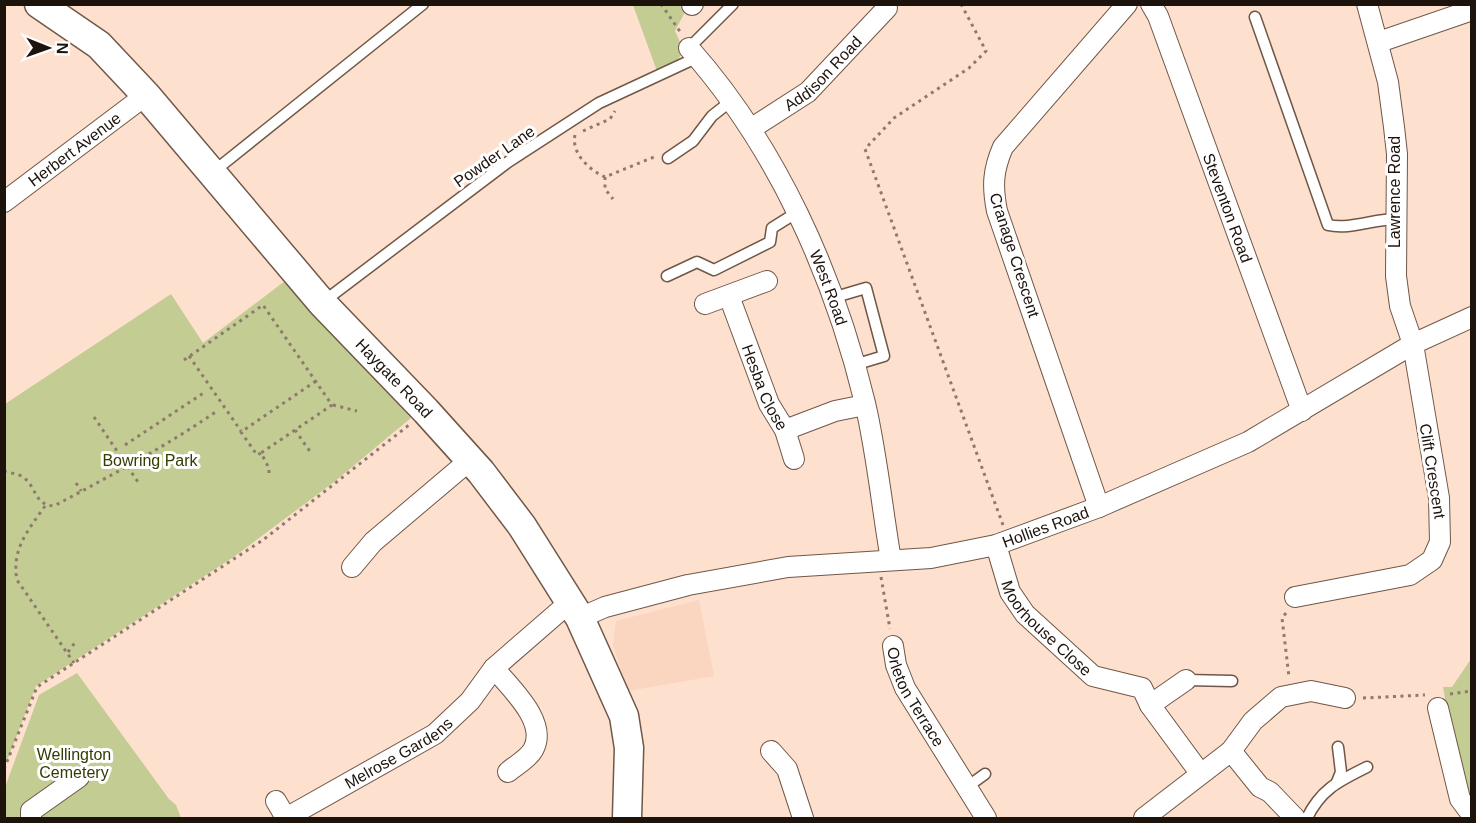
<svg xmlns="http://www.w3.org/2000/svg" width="1476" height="823" font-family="Arial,sans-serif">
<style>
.built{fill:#fad5bf}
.green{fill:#c3cc92}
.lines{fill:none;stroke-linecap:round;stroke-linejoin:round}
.lane-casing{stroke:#705747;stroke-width:13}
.street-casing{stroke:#705747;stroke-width:22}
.secondary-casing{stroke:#705747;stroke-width:31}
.path{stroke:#8e7a6e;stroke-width:3;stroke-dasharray:3 4.5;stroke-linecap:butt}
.lane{stroke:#fff;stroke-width:10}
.street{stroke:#fff;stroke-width:20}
.secondary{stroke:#fff;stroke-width:28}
.labels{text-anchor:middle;stroke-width:6;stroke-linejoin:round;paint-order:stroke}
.street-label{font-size:16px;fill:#1d130d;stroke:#fff}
.park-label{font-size:16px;fill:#363b00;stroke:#fff}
</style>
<rect width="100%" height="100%" fill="#fee0ce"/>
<polygon class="built" points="699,600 714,676 628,691 613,645 616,621"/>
<g class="green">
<polygon points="633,5 679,5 685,12 675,31 684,51 673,66 658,74"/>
<polygon points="285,281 411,418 334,482 235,556 36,686 5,766 5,404 171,294 203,343"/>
<polygon points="1471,659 1471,804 1453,744 1443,687 1452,687"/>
<polygon points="77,673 169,799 176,805 181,818 5,818 4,790 39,695"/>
</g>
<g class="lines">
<g class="lane-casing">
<g id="lane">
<path d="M 1255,17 L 1328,225 C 1349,230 1374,219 1396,219"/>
<polyline points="689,48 733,4"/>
<polyline points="668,158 693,141 712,116 731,101"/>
<polyline points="213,172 423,4"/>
<polyline points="667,276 697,262 714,270 770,242 772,228 796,213"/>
<polyline points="832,298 866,288 884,356 854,365"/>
<polyline points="323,302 508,162 599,103 698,57"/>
<polyline points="1186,680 1232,681"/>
<polyline points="1337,782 1341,772 1338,747"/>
<polyline points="967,787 985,774"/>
<path d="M 1307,818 C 1321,789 1339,781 1367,767"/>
</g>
</g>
<g class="street-casing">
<g id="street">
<path id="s1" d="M 1151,4 L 1158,16 L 1302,411"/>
<polyline points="692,5 693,4"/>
<polyline points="1379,42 1472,10"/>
<path id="s2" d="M 689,48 C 777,147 834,275 865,403 C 877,454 882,508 891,560"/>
<path id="s3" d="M 752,128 L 808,92 L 887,8"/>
<path id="s4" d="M 4,202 L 146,95"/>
<path id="s5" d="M 729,296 L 769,404 L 785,430 L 835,411 L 865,405"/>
<polyline points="705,304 767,281"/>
<polyline points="785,430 794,459"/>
<path d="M 1099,507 L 997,211 C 992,186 993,170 1003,147 L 1127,4"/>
<path id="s6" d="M 996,545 L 1010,592 L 1025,614 L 1093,676 L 1142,688 L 1150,705 L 1200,773"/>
<polyline points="352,567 373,542 470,460"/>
<polyline points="1295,597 1410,575 1432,560 1440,542 1439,498 1413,344 1400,306 1396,276 1397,154 1394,127 1388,82 1367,4"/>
<path id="s7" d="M 580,618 L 605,607 L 688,585 L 788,567 L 931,558 L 996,545 L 1099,507 L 1248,442 L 1413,344 L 1472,317"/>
<path id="s8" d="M 893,646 L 896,665 L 905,688 L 986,818"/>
<path d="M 494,668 C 510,688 549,722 533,750 C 528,759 516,765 508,772"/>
<polyline points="1150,705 1186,680"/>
<polyline points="1438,708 1460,799 1472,815"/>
<polyline points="771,751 787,769 803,818"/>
<polyline points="1231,751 1260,787 1270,792 1295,818"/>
<polyline points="276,801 286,818"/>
<polyline points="31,818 31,811 79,777"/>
<path id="s9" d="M 286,818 L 435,734 L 470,701 L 494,668 L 570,602"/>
<polyline points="1144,818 1231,751 1253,721 1281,697 1311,691 1345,698"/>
</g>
</g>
<g class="secondary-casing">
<g id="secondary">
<path id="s10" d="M 39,4 L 99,45 L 146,95 L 322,303 L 426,411 L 481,472 L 522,526 L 580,618 L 624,716 L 629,748 L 627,818"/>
</g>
</g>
<g class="path">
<polyline points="661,4 681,33"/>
<polyline points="961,4 986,51 969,68 894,118 865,149 1003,525"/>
<polyline points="583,131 610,119 615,111"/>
<path d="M 575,135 C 571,153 589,170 605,177 L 654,157"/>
<polyline points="605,177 605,189 613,199"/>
<polyline points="189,356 241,431"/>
<polyline points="184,360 263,305 332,405 261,453 269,468 269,474"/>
<polyline points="333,405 357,411"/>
<polyline points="94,417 140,485"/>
<polyline points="295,430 311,453"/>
<polyline points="125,445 205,392"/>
<polyline points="261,453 257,455 241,432 316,381"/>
<path d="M 4,471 C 10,473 19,474 23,477 C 37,487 34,505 54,506 C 110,476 165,447 217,411"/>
<polyline points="76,483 81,491"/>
<path d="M 45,506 C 29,529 11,549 17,580 L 74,663"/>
<polyline points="881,577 890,629"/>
<polyline points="1286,613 1282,618 1289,677"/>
<polyline points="68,652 76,641"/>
<polyline points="1450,694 1472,691"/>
<polyline points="1363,698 1425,695"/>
<polyline points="4,769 37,687 263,540 409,425"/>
</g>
<use href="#lane" class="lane"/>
<use href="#street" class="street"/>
<use href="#secondary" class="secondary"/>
</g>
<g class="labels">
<g class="street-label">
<text dy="6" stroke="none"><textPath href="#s3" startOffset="90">Addison Road</textPath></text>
<text dy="6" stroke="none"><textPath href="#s4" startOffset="88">Herbert Avenue</textPath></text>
<text transform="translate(494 156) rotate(-35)" y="6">Powder Lane</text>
<text transform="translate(1394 192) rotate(-90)" y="6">Lawrence Road</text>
<text dy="6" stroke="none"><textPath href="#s1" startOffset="218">Steventon Road</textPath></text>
<text transform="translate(1015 255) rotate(72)" y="6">Cranage Crescent</text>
<text dy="6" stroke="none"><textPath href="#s2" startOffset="279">West Road</textPath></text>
<text dy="6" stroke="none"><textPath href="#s10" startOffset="518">Haygate Road</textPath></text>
<text dy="6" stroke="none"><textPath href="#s5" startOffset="98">Hesba Close</textPath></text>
<text transform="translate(1433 471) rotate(81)" y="6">Clift Crescent</text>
<text dy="6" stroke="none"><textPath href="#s7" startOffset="477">Hollies Road</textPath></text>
<text dy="6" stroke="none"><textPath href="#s6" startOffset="100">Moorhouse Close</textPath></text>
<text dy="6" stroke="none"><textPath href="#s8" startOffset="56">Orleton Terrace</textPath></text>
<text dy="6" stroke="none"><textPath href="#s9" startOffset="130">Melrose Gardens</textPath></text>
</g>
<g class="park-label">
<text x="150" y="466">Bowring Park</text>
<text x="74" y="760">Wellington<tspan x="74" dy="18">Cemetery</tspan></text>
</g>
</g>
<rect width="1476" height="823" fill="none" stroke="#1d130d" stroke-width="12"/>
<g transform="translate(48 48) rotate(91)" stroke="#ffffff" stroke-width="4.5" paint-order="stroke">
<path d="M0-4.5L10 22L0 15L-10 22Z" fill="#1d130d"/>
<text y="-9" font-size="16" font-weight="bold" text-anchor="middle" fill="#1d130d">N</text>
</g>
</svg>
